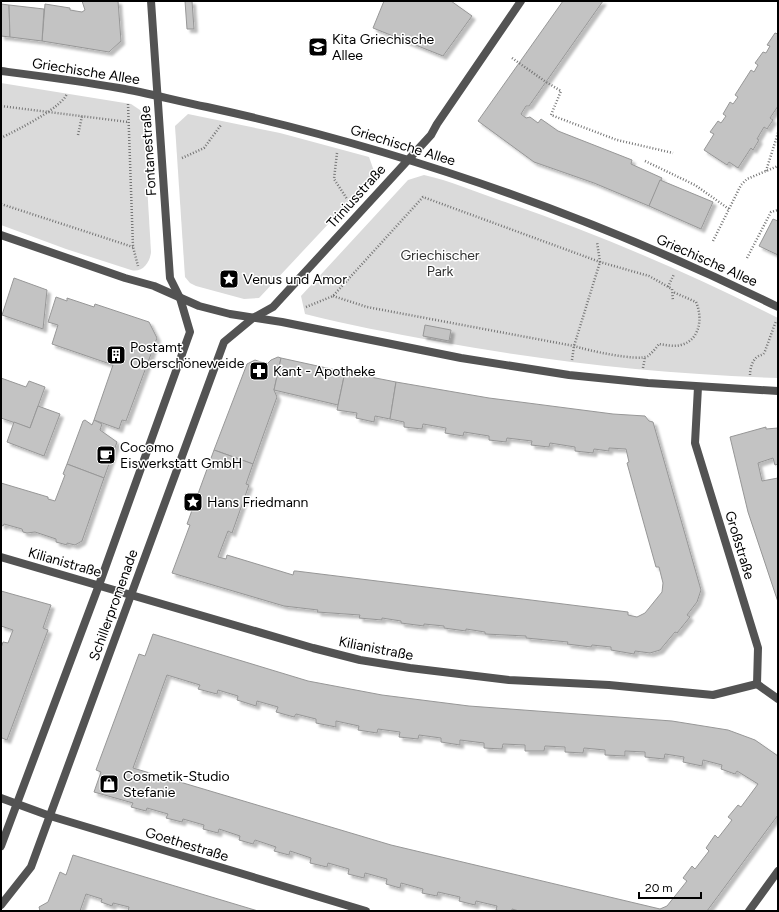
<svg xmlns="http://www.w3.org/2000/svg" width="779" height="912" font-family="Figtree,sans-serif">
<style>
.green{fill:#dadada}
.building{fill:#c3c3c3;stroke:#979797;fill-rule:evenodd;filter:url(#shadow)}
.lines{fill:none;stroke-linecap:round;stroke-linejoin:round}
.path{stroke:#757575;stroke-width:2.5;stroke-dasharray:1 2;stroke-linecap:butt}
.minor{stroke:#535353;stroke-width:8}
.labels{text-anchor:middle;stroke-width:3;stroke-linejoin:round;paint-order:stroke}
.poi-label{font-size:14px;fill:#000;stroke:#fff;text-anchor:start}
.street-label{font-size:14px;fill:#000;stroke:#fff}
.park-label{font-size:14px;fill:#313131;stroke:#fff}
</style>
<defs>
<filter id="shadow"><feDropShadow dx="3.5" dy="3.5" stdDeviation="1" flood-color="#0004"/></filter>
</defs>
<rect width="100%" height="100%" fill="#fff"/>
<g class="green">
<path d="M 1,83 L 131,104 L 140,110 L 143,117 L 151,252 C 150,263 142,273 131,270 L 66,249 L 1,225 Z"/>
<polygon points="188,114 280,133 369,157 375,174 259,298 244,299 196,286 190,283 185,277 175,126"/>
<path d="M 424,175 C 451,181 476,192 502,201 C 596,233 689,273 778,318 L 778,378 C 662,374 549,362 435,341 C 392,333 348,325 305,314 L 301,296 L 408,180 Z"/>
</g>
<g class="building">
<polygon points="82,1 118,1 121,41 109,52 42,41 45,4 70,8 70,10 82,12 85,10"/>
<polygon points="185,1 192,1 194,29 187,29"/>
<polygon points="384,1 451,1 472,16 443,56 373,28"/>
<polygon points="563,1 603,1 529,106 526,106 521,114 526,118 530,117 538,123 541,119 558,131 632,160 631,164 662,178 649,206 594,183 534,162 478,121"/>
<polygon points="1,4 9,5 10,37 1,36"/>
<polygon points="9,5 44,9 42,41 10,37"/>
<polygon points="775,33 778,34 778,106 770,118 773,120 767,129 764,127 757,139 759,140 753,150 751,148 738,168 729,162 727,165 704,150 714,134 710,132 718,121 721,123 726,116 723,114 730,102 733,104 738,97 735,95 751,70 754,72 758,65 755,63 763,52 766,53 770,46 767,45"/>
<polygon points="660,180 713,202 701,229 649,206"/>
<polygon points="773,219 778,221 778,255 759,246"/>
<polygon points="14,278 47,290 43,329 2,315"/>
<polygon points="56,297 67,301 67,298 94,307 95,304 149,322 157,338 126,421 122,420 119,429 94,420 113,365 52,344 58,325 48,322"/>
<polygon points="425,325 451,330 449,341 423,336"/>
<polygon points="278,357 281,358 274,390 277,397 253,464 214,450 247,364 255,360 267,364 271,360"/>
<polygon points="281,358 345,372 338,405 274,390"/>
<polygon points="345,372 396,382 390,419 375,416 374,422 356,418 357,413 337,410"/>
<polygon points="1,378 26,387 29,381 45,387 30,428 1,418"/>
<polygon points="396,382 489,398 613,414 645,416 649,421 653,422 701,590 697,602 687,615 690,617 677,633 675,632 660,650 650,653 635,651 634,654 611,650 611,647 592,645 591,647 567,644 568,642 526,638 526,636 485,634 485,632 466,629 466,631 444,628 444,626 424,624 424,626 401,623 401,621 382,618 382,620 359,618 360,615 317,612 318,610 284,606 172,573 190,525 187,524 214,450 253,464 246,484 249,485 232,533 228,531 218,557 226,559 227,555 293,575 294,571 296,571 628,612 628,615 637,617 645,613 662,592 663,583 659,567 656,567 627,463 629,462 626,449 609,448 609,451 594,449 593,453 575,451 575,447 550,443 549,447 531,445 532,441 507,438 506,442 489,440 489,436 464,432 463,436 445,433 446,428 423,424 422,429 404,427 404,422 390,419"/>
<polygon points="38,406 60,414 44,456 7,442 14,422 30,428"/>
<polygon points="85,420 92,425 94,420 102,424 100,430 117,442 104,478 67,464 83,421"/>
<polygon points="766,427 766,429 778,428 778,464 775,465 773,458 758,463 762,481 778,478 778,602 748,512 730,437"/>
<polygon points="67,464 104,478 82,541 75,545 67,543 67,545 56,542 56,539 35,532 27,533 23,532 22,529 4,524 3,526 1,525 1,483 48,497 48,499 55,501 65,475 63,474"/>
<polygon points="1,591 51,605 43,628 48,630 7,740 2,738 1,739 1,648 3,642 8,643 13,630 1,626"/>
<path d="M 153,634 L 308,681 L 382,695 L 469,706 L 672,721 L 728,730 L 755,740 L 778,756 L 778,815 L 707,911 L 519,911 L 512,909 L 512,911 L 500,911 L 496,910 L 497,906 L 476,901 L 475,905 L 459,901 L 460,897 L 438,892 L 437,896 L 422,893 L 423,889 L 401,883 L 400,888 L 386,884 L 387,879 L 365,873 L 364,878 L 348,874 L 349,869 L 328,863 L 327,867 L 310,863 L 311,858 L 290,851 L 289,855 L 274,851 L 276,847 L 255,840 L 253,844 L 239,840 L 240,836 L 219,829 L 218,833 L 203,829 L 204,825 L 183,819 L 182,822 L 166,818 L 168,814 L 147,808 L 146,811 L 131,807 L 133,803 L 94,792 L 101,772 L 96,770 L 139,654 L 145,656 ZM 167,675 L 200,685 L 198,689 L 217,694 L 218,690 L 238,696 L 237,700 L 256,706 L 257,701 L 278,707 L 276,712 L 294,717 L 296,714 L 316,719 L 316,723 L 336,727 L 336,721 L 359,726 L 358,730 L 377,733 L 378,729 L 400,732 L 399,737 L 418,739 L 419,735 L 441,738 L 441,742 L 460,745 L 460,740 L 484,743 L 484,748 L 502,749 L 503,744 L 525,745 L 525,751 L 544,751 L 545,746 L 565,747 L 565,752 L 583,753 L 584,748 L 605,750 L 605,755 L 625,756 L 625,751 L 645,752 L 645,757 L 664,759 L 665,754 L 684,757 L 683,762 L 702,766 L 703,760 L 722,765 L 721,769 L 735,774 L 737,771 L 758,784 L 741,807 L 738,805 L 728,817 L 732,820 L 718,838 L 715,835 L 706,848 L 709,851 L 695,869 L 692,866 L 683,878 L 687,881 L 667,906 L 660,909 L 391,845 L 133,768 Z"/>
<polygon points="73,855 125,871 258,911 128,911 129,907 113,903 112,906 101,902 102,899 86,894 80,911 40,911 39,907 48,902 60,872 66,875"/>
</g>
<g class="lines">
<g class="path">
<polyline points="512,58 546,82 561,91 551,115 617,140 673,153"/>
<polyline points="128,104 133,247 138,266"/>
<polyline points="1,106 128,122"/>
<polyline points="78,135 82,116"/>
<path d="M 1,138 C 15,131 64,107 67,93"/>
<polyline points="337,153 334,179 347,199"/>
<polyline points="182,158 204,148 221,125"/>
<polyline points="645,161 695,185 729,209"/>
<polyline points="766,171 778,133"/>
<polyline points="1,204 133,247"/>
<polyline points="713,241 741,185 747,179 778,166"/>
<polyline points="747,258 771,212 778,210"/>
<polyline points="668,287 674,274"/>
<path d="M 333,296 L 367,307 L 574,346 C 586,350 639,362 648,356 C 652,353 656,348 659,344 C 666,345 674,347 681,345 C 700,340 703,318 696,302 L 673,292"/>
<polyline points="306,307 333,296 423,197 600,262 649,276 672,289 673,301"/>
<polyline points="572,360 574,346 600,262 597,242"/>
<polyline points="643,368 645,357"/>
<path d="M 750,375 C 750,369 752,361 757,357 C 761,354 763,356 765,351 L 776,321"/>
</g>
<g class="minor">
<path d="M 1,71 C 40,76 80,81 119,88 C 148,93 177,101 207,107 C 404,150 597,218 778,307"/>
<polyline points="1,235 125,278 154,286 199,306 230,314 282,322 461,358 569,375 648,383 778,391"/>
<polyline points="698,387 695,443 758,648 757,684"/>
<polyline points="1,557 313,648 360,660 410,668 509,680 609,685 713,695 757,684"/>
<polyline points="757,684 778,699"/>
<polyline points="1,798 50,816 366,911"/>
<polyline points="1,846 99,585 190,332 180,298 170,278 151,1"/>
<polyline points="1,905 31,867 224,342 253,318 273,307 431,135 437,124 521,1"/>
<polyline points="749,911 778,871"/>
</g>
</g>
<defs>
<g id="school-square" transform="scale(1)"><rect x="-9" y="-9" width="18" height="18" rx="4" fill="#000" stroke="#fff"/><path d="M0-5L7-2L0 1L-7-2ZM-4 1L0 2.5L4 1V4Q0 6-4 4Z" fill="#fff"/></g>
<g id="sight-square" transform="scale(1)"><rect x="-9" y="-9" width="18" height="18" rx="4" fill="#000" stroke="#fff"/><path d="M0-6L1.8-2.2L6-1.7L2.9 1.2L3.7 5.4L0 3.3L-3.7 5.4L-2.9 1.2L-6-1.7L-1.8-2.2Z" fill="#fff"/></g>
<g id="building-square" transform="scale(1)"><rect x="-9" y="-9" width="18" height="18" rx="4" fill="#000" stroke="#fff"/><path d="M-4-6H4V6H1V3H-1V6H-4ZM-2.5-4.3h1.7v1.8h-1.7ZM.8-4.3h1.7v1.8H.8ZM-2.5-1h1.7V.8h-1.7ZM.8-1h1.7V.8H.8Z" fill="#fff"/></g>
<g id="pharmacy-square" transform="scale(1)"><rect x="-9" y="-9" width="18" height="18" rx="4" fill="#000" stroke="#fff"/><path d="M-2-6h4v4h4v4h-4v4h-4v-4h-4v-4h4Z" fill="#fff"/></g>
<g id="cafe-square" transform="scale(1)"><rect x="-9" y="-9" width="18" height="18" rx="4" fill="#000" stroke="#fff"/><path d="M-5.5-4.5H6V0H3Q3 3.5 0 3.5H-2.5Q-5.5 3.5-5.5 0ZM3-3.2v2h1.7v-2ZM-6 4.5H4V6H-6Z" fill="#fff"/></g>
<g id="shop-square" transform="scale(1)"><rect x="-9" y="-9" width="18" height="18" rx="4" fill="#000" stroke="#fff"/><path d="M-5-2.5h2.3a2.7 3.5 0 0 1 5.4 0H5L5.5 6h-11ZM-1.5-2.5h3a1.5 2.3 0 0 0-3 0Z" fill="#fff"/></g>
</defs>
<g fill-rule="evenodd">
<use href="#school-square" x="318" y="47"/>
<use href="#sight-square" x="229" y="279"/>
<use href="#building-square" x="116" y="355"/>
<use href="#pharmacy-square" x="259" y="371"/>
<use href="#cafe-square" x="106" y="455"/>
<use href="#sight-square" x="193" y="502"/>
<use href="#shop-square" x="109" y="784"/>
</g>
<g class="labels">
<g class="poi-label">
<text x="332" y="44">Kita Griechische<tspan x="332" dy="16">Allee</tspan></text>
<text x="243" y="284">Venus und Amor</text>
<text x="130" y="352">Postamt<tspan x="130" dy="16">Oberschöneweide</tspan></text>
<text x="273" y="376">Kant - Apotheke</text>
<text x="120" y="452">Cocomo<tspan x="120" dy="16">Eiswerkstatt GmbH</tspan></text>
<text x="207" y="507">Hans Friedmann</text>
<text x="123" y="781">Cosmetik-Studio<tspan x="123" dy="16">Stefanie</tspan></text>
</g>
<g class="street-label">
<text transform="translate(86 71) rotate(9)" y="5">Griechische Allee</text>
<text transform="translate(403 145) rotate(17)" y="5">Griechische Allee</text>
<text transform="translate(148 151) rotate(-94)" y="5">Fontanestraße</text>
<text transform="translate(356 196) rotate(-48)" y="5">Triniusstraße</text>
<text transform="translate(707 260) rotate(24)" y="5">Griechische Allee</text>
<text transform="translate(740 545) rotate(73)" y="5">Großstraße</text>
<text transform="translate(65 562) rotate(16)" y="5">Kilianistraße</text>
<text transform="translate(113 605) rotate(-70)" y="5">Schillerpromenade</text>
<text transform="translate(376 648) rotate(11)" y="5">Kilianistraße</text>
<text transform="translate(187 844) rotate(17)" y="5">Goethestraße</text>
</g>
<g class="park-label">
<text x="440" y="260">Griechischer<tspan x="440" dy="16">Park</tspan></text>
</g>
</g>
<rect width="779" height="912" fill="none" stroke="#000000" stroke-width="4"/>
<path d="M639 892v6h62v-6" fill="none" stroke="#000000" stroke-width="2"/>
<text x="645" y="892" font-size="12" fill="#000000" stroke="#ffffff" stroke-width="3" paint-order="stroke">20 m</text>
</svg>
